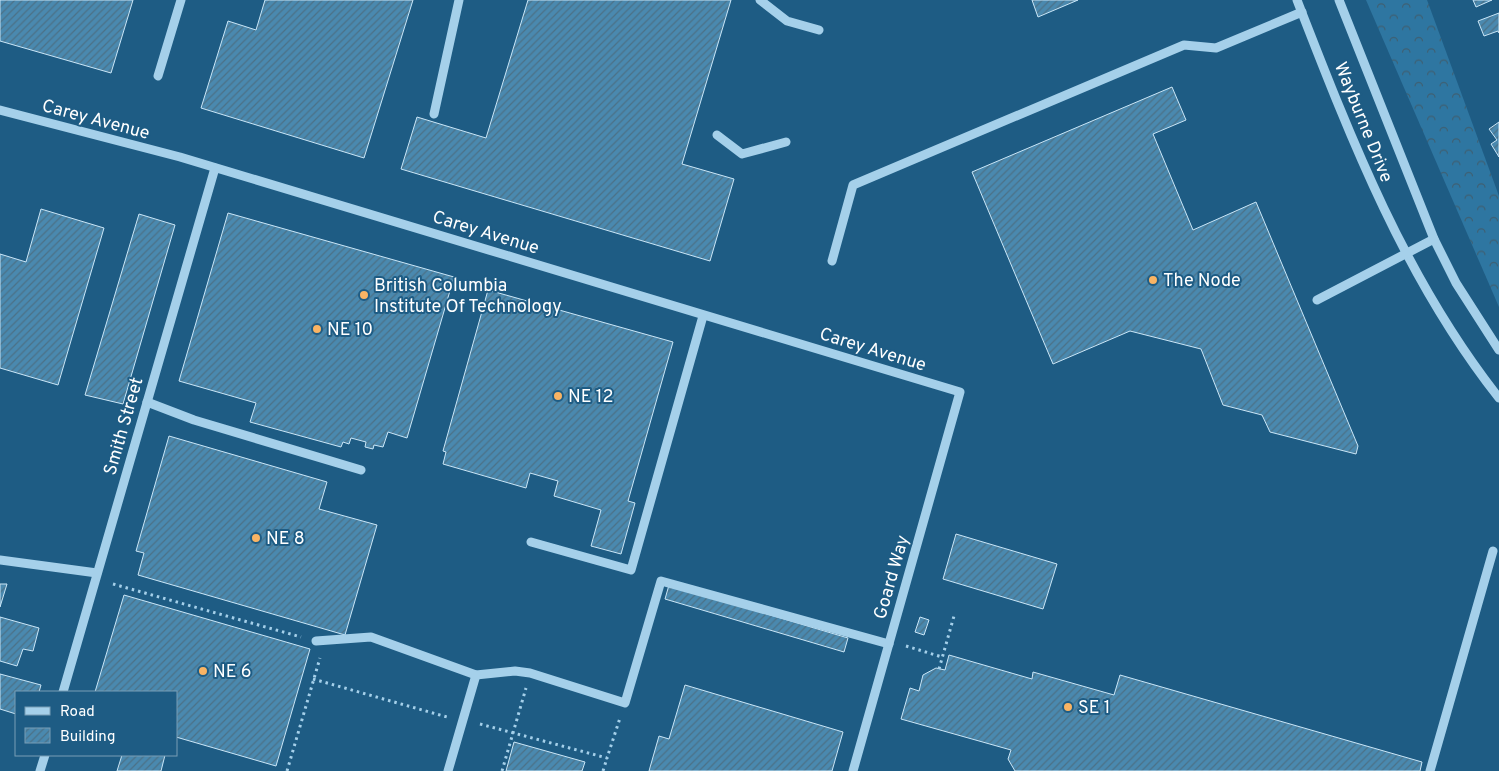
<svg xmlns="http://www.w3.org/2000/svg" width="1499" height="771" font-family="Overpass,sans-serif">
<style>
.forest{fill:url(#forest-crowns)}
.building{fill:url(#building-hatch);stroke:#cae6f7}
.lines{fill:none;stroke-linecap:round;stroke-linejoin:round}
.path{stroke:#a5d0ea;stroke-width:3;stroke-dasharray:2.5 4;stroke-linecap:butt}
.minor{stroke:#a5d0ea;stroke-width:9}
.poi-dot{fill:#f9b464;stroke:#1e5c84;stroke-width:2}
.labels{text-anchor:middle;stroke-width:4;stroke-linejoin:round;paint-order:stroke}
.street-label{font-size:18px;fill:#fff;stroke:#1e5c84}
.poi-label{font-size:18px;fill:#fff;stroke:#1e5c84;text-anchor:start}
</style>
<defs>
<pattern id="forest-crowns" width="20" height="18" patternUnits="userSpaceOnUse" patternTransform="scale(1.25)"><rect width="20" height="18" fill="#2e76a1"/><path d="M2 6a3 3 0 1 1 6 0M12 15a3 3 0 1 1 6 0" fill="none" stroke="#3e5f72"/></pattern>
<pattern id="building-hatch" width="6" height="6" patternUnits="userSpaceOnUse" patternTransform="scale(1.25)"><rect width="6" height="6" fill="#4a89af"/><path d="M-1 1l2-2M0 6l6-6M5 7l2-2" fill="none" stroke="#4b7187"/></pattern>
</defs>
<rect width="100%" height="100%" fill="#1e5c84"/>
<polygon class="forest" points="1366,0 1427,0 1499,196 1499,307"/>
<g class="building">
<polygon points="0,0 133,0 111,73 0,41"/>
<polygon points="265,0 413,0 364,158 201,108 228,21 256,30"/>
<polygon points="528,0 731,0 682,164 734,179 710,261 401,169 417,117 486,138"/>
<polygon points="1032,0 1078,0 1038,17"/>
<polygon points="1473,0 1492,0 1476,7"/>
<polygon points="1499,13 1499,33 1498,31 1484,36 1478,21"/>
<polygon points="1172,87 1186,120 1153,134 1193,230 1256,202 1358,446 1356,454 1270,432 1262,415 1223,405 1201,349 1130,331 1053,364 972,172"/>
<polygon points="1499,122 1499,157 1491,144 1497,140 1489,129"/>
<polygon points="41,209 104,228 58,385 0,368 0,254 26,262"/>
<polygon points="228,213 454,277 407,438 388,432 383,447 374,445 373,449 365,447 366,442 351,438 349,444 343,442 341,447 250,422 256,403 179,381"/>
<polygon points="139,214 175,225 123,404 85,395"/>
<polygon points="488,290 673,342 628,501 635,503 621,554 591,546 601,510 554,496 558,481 530,473 526,488 443,464 446,452 443,451"/>
<polygon points="169,436 327,482 319,509 377,525 345,635 138,575 144,553 136,551"/>
<polygon points="956,534 1057,564 1043,609 943,579"/>
<polygon points="0,584 7,584 0,607"/>
<polygon points="669,585 848,638 844,652 665,599"/>
<polygon points="124,595 310,649 276,766 176,737 176,692 95,692"/>
<polygon points="0,617 39,628 33,651 23,649 17,666 0,661"/>
<polygon points="920,617 929,620 924,635 915,632"/>
<polygon points="949,655 1032,679 1033,672 1114,695 1120,675 1422,762 1420,771 1015,771 1008,759 1011,750 901,719 910,688 919,691 923,675 936,668 945,670"/>
<polygon points="0,674 41,685 39,692 16,692 16,714 0,709"/>
<polygon points="685,685 843,732 832,771 649,771 659,736 669,739"/>
<polygon points="514,742 585,762 582,771 506,771"/>
<polygon points="122,755 165,755 161,771 117,771"/>
</g>
<g class="lines">
<g class="path">
<polyline points="113,584 301,637"/>
<polyline points="906,646 942,657"/>
<polyline points="939,669 954,616"/>
<polyline points="313,679 447,717"/>
<polyline points="480,724 607,758 620,718"/>
<polyline points="287,771 320,658"/>
<polyline points="502,771 526,688"/>
<polyline points="603,771 607,758"/>
</g>
<g class="minor">
<polyline points="760,0 787,21 819,30"/>
<path d="M 1297,0 C 1351,139 1405,279 1499,398"/>
<polyline points="1339,0 1434,239 1456,283 1499,350"/>
<polyline points="158,76 181,0"/>
<polyline points="0,110 180,157 960,392 853,771"/>
<polyline points="434,114 459,0"/>
<polyline points="717,135 742,154 786,142"/>
<polyline points="832,261 853,185 1184,45 1216,48 1302,12"/>
<polyline points="1317,300 1434,239"/>
<polyline points="147,402 194,420 361,470"/>
<polyline points="531,542 631,570 703,316"/>
<polyline points="0,560 97,573"/>
<polyline points="316,641 371,637 476,675 515,671 530,673 625,703 661,581 889,644"/>
<polyline points="63,692 215,168"/>
<polyline points="40,771 45,755"/>
<polyline points="448,771 476,675"/>
<polyline points="1430,771 1493,551"/>
</g>
</g>
<g class="poi-dot">
<circle cx="1153" cy="280" r="5"/>
<circle cx="364" cy="295" r="5"/>
<circle cx="317" cy="329" r="5"/>
<circle cx="558" cy="396" r="5"/>
<circle cx="256" cy="538" r="5"/>
<circle cx="203" cy="671" r="5"/>
<circle cx="1068" cy="707" r="5"/>
</g>
<g class="labels">
<g class="street-label">
<text transform="translate(96 119) rotate(15)" y="6">Carey Avenue</text>
<text transform="translate(1364 122) rotate(68)" y="6">Wayburne Drive</text>
<text transform="translate(486 232) rotate(17)" y="6">Carey Avenue</text>
<text transform="translate(873 349) rotate(17)" y="6">Carey Avenue</text>
<text transform="translate(123 426) rotate(-74)" y="6">Smith Street</text>
<text transform="translate(891 577) rotate(-74)" y="6">Goard Way</text>
</g>
<g class="poi-label">
<text x="1163" y="286">The Node</text>
<text x="374" y="291">British Columbia<tspan x="374" dy="21">Institute Of Technology</tspan></text>
<text x="327" y="335">NE 10</text>
<text x="568" y="402">NE 12</text>
<text x="266" y="544">NE 8</text>
<text x="213" y="677">NE 6</text>
<text x="1078" y="713">SE 1</text>
</g>
</g>
<rect x="15" y="691" width="162" height="65" fill="#1e5c84" stroke="#789db5"/>
<rect x="25" y="707" width="25" height="8" fill="#a5d0ea" stroke="#789db5"/>
<text x="60" y="716" font-size="15" fill="#ffffff">Road</text>
<rect x="25" y="728" width="25" height="15" fill="url(#building-hatch)" stroke="#789db5"/>
<text x="60" y="741" font-size="15" fill="#ffffff">Building</text>
</svg>
